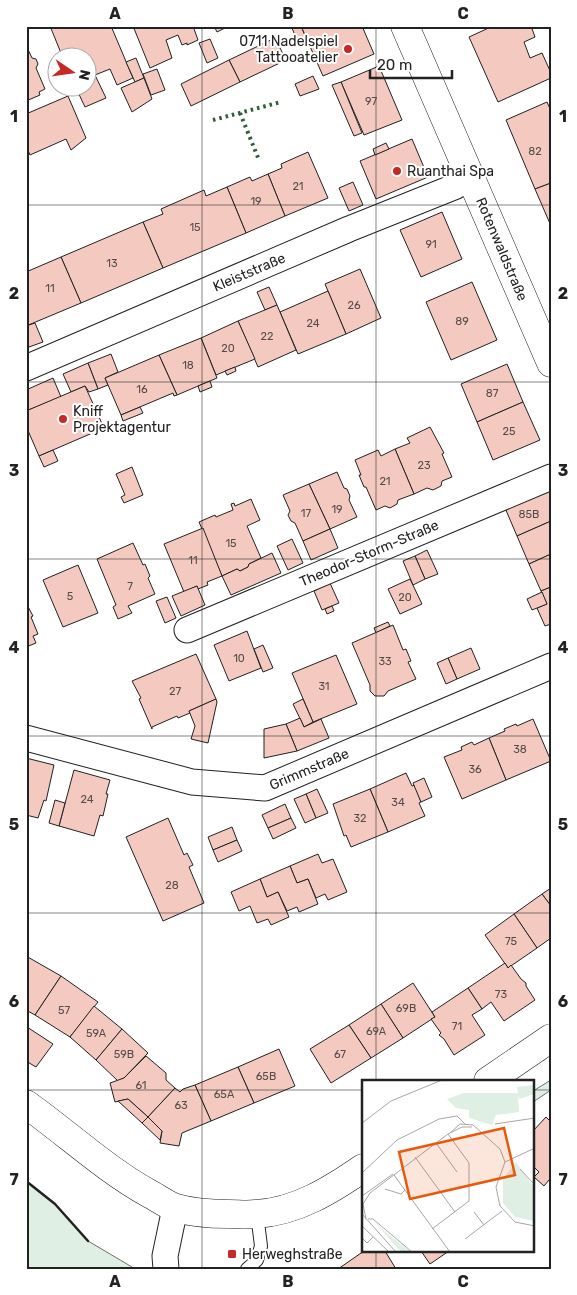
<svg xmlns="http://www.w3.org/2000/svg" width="577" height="1295" font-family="Rubik,sans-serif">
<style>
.green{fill:#e0efe3;stroke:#6f6f6f}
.building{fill:#f3c9c0;stroke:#222}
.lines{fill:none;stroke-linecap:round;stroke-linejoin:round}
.lane-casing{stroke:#222;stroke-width:14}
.street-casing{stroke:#222;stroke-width:27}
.secondary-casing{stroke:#222;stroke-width:29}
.lane{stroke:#fff;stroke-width:12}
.street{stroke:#fff;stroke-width:25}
.secondary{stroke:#fff;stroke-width:28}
.hedge{stroke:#2f5e38;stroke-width:4;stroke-dasharray:2.5 4;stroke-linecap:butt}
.wall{stroke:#222;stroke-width:2.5}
.grid{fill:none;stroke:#222;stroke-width:1;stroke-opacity:0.55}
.poi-dot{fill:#c62828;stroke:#fff;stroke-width:2}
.labels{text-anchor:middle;stroke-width:4;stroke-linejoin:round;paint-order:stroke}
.number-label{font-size:11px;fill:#564c4a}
.poi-label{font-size:14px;fill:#222;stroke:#fff;text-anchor:start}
.street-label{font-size:14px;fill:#222;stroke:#fff}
.inset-road{fill:none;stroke:#a7a7a7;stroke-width:1}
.view{fill:#e8590c;fill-opacity:0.15;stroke:#e8590c;stroke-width:2.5}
.inset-edge{fill:none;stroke:#222;stroke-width:2.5}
.neatline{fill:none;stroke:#222;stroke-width:2}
.grid-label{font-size:16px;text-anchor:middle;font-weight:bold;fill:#222}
</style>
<rect width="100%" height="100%" fill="#fff"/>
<g class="green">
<polygon points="551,1080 551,1090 533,1102 533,1091"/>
<polygon points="26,1181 55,1204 88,1241 132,1267 133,1269 26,1269"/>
</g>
<g class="building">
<polygon points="50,26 111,26 133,78 117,85 110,69 95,75 106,98 85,107 76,88 88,88 88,58 63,58"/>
<polygon points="133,26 193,26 198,40 187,45 187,43 182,45 178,35 166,40 172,58 150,68"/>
<polygon points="214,26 229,26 217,32"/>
<polygon points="291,26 301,26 306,38 298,42"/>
<polygon points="301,26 362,26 374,54 323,76"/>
<polygon points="493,26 531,26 535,37 524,42 530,58 542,53 551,73 551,78 498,102 469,37"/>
<polygon points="275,38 286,60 240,82 229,60"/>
<polygon points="210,39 218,58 207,63 199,43"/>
<polygon points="26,45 32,58 36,59 38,64 36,68 45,89 39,92 40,95 26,101"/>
<polygon points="136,58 144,78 135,82 126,62"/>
<polygon points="229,60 240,82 191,106 181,84"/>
<polygon points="379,66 402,120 364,135 341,82"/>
<polygon points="157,69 165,90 151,95 143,74"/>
<polygon points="313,76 319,89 300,96 295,84"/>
<polygon points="144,78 152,99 132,112 121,88"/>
<polygon points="341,82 362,133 354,136 332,85"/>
<polygon points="68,96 86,138 71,150 66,139 30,155 26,146 26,114"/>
<polygon points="547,102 551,111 551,183 535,189 506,120"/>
<polygon points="412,139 428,177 376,199 360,161"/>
<polygon points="386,143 389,149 375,155 373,149"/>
<polygon points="308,152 328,198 285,216 268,174 282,168 281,164"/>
<polygon points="268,174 285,216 246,233 227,187 250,177 252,181"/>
<polygon points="353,182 363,205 349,211 339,188"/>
<polygon points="551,183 551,226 535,189"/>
<polygon points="227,187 246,233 163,268 143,222 163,214 161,209 204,190 206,196"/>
<polygon points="442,212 462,259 421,277 400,230"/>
<polygon points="143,222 163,268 81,303 61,257"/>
<polygon points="61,257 81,303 26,326 26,272"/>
<polygon points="360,269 381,318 346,334 325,284"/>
<polygon points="472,282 497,340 451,360 426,302"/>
<polygon points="269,287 277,305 265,310 257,292"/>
<polygon points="328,291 346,334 298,354 280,312"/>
<polygon points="277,305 296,350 258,367 238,321"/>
<polygon points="238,321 255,359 216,375 201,338"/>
<polygon points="35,323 43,342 29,347 26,340 26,326"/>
<polygon points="201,338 217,378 177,395 159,355"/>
<polygon points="111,354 118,372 105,378 108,385 98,389 88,363"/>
<polygon points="159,355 177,395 174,396 173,393 121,415 105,378"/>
<polygon points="88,363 98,389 89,392 85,386 71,392 63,374"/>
<polygon points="507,364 523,402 477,422 461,384"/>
<polygon points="235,367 236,371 227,375 225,371"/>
<polygon points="53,378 61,397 26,411 26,390"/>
<polygon points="210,381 212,387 200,392 198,386"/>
<polygon points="85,386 104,428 39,456 26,426 26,411"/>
<polygon points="523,402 540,440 493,460 477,422"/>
<polygon points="140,407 143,413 123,421 121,415"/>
<polygon points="430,427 444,453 442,454 452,477 442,481 441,486 433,490 427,488 414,494 395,449 410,443 407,438"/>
<polygon points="395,449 414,494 398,500 397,504 390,508 385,506 376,510 366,487 364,487 359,475 361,475 355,460 378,450 381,456"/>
<polygon points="53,450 58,461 44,467 39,456"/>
<polygon points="132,467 143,495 124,503 121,497 125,495 116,474"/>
<polygon points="337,472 344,488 347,489 350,496 349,500 357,517 330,529 309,484"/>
<polygon points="309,484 330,529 303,541 295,523 291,521 288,515 290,511 283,495"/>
<polygon points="551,488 551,521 517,536 505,508"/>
<polygon points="251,499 260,520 247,526 261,558 249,564 248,567 240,571 237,569 222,576 199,522 215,515 216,517 233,510 231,504 234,503 235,506"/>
<polygon points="551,521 551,554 529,564 517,536"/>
<polygon points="203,528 222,576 207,582 208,585 198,589 197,586 184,592 164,544"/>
<polygon points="330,529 338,548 311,560 303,541"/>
<polygon points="292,539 303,563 288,570 277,546"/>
<polygon points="133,543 143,565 145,564 150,576 148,578 155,594 128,606 132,613 118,619 113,607 116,605 97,559"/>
<polygon points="427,550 438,574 425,579 415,556"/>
<polygon points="272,553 281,573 231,595 222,576 237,569 240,571 248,567 249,564"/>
<polygon points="551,554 551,587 541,591 529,564"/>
<polygon points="415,556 425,579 413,585 403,561"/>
<polygon points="78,565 98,613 63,627 43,580"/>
<polygon points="410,579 422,604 400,614 388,589"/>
<polygon points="330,583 339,603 322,610 314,591"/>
<polygon points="197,586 205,605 181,616 172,596"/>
<polygon points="551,587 551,624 545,626 537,608 547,604 541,591"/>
<polygon points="542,592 547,604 532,610 527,599"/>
<polygon points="167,597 176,618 165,623 156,601"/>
<polygon points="26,603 33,616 31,617 38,634 33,636 36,643 26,647"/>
<polygon points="332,606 334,611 327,614 325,609"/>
<polygon points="388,622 390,626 376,633 374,628"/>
<polygon points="393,625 403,650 406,649 411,661 408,662 416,679 388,691 384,696 375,696 370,691 370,685 352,643"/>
<polygon points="247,631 261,668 229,681 214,645"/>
<polygon points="263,645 273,668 263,672 254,649"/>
<polygon points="471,648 480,669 457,679 448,658"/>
<polygon points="196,654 216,699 189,711 190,713 178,718 177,716 152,727 152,729 139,699 141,698 132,681"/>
<polygon points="336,655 357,704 313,722 292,673"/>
<polygon points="448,658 457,679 446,684 437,663"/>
<polygon points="216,699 217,702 208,743 191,739 195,726 189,711"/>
<polygon points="303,699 313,722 304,727 293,704"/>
<polygon points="300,718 304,727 321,719 329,738 297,751 286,724"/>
<polygon points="533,719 551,761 506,780 489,738 505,731 504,729 516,724 517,726"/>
<polygon points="286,724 297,751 264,758 264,729"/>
<polygon points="489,738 506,780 462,799 444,757 462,750 461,747 472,742 474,745"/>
<polygon points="26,758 54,765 46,801 44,800 38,818 26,815"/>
<polygon points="74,770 110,780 106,794 108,794 103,816 100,815 94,836 59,826"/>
<polygon points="406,773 412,786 415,785 421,802 419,803 425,816 388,832 370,789"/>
<polygon points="424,778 432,797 421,802 413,783"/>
<polygon points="317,789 328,813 316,818 306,794"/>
<polygon points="370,789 388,832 351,847 346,835 344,836 333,804"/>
<polygon points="306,794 316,818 305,823 294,799"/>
<polygon points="55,800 65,803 59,826 49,823"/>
<polygon points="285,804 291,818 268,828 262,815"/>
<polygon points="168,818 184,855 187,853 193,865 189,867 204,903 163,921 126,837"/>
<polygon points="291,818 296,828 273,839 268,828"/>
<polygon points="232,827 237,840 213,850 208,837"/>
<polygon points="237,840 242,851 218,862 213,850"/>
<polygon points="318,854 322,863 333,859 347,892 328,900 325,894 316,898 308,879 297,883 290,866"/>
<polygon points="290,866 297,883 308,879 318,904 299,912 297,907 287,911 278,892 267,897 260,879"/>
<polygon points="260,879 267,897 278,892 289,917 271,925 268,919 257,923 250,906 239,911 231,892"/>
<polygon points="551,888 551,906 542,894"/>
<polygon points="542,894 551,906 551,938 537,948 514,914"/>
<polygon points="514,914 537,948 508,968 485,935"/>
<polygon points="26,956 61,976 35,1015 26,1010"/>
<polygon points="505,963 508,968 511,965 521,979 526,983 526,986 535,1000 504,1021 491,1002 482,1009 468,988"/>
<polygon points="61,976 98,1002 70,1037 35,1015"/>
<polygon points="413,983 435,1017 403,1038 381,1004"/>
<polygon points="468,988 482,1009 472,1015 485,1035 454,1055 444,1039 439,1035 441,1033 431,1019 435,1017 432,1012"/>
<polygon points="381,1004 403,1038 371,1058 349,1025"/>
<polygon points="94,1006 122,1029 96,1060 70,1037"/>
<polygon points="349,1025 371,1058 331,1083 310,1049"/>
<polygon points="27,1027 53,1044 36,1067 26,1061"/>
<polygon points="122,1029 148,1053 124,1078 118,1081 96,1060"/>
<polygon points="279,1049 295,1086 254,1103 238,1067"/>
<polygon points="146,1056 166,1073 166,1080 175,1088 148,1117 128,1099 115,1102 110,1083 124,1078"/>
<polygon points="238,1067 254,1103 211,1121 195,1085"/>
<polygon points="195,1085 211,1121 182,1133 179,1146 160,1143 162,1131 148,1117 175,1088 180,1092 183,1089"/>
<polygon points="128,1099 148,1117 142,1123 118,1101"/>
<polygon points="148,1117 162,1131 160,1140 142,1123"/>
<polygon points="546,1117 551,1122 551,1182 549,1180 544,1186 534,1177 539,1172 533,1166 533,1131"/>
<polygon points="364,1251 385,1251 396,1269 338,1269"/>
<polygon points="421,1251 449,1251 430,1264"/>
</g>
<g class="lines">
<g class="lane-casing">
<polyline id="lane" points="247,1269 257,1260 261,1246 257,1214"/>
</g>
<g class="street-casing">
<g id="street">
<polyline points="26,368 349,229 454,187 471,177"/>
<polyline points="187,630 551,477"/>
<polyline points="26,738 192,782 265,788 551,666"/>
<polyline points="166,1269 165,1256 175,1208"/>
</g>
</g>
<g class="secondary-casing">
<g id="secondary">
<polyline points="405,26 551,363"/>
<polyline points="488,1081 551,1038"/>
<path d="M 26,1104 C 68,1134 105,1169 150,1194 C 158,1198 167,1205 176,1208 C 193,1213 212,1214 229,1214 C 238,1214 247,1215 256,1214 C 296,1212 331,1190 363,1168"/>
</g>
</g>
<use href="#lane" class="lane"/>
<use href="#street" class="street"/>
<use href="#secondary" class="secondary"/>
<g class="hedge">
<polyline points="240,113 259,160"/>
<polyline points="213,120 281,102"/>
</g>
<polyline class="wall" points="26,1181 55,1204 88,1241"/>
</g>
<path class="grid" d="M 202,26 L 202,1269M 376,26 L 376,1081M 26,205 L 551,205M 26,382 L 551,382M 26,559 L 551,559M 26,736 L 551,736M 26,913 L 551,913M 26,1090 L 363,1090M 533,1090 L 551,1090M 376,1251 L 376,1269"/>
<g class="poi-dot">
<circle cx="348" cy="49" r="5"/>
<circle cx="397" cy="171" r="5"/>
<circle cx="63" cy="419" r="5"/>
<rect x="227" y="1249" width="10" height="10" rx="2.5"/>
</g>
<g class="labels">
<g class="number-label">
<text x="371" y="105">97</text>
<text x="535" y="155">82</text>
<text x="298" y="190">21</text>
<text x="256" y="205">19</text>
<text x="195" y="231">15</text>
<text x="431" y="248">91</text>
<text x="112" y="267">13</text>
<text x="50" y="292">11</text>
<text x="354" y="309">26</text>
<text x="462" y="325">89</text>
<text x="313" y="327">24</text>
<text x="267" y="340">22</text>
<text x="228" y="352">20</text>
<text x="188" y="369">18</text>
<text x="142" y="393">16</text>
<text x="492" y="397">87</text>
<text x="509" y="435">25</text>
<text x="424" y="469">23</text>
<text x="385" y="485">21</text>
<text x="337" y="513">19</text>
<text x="306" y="517">17</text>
<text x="529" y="518">85B</text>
<text x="231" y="547">15</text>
<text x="193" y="564">11</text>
<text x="130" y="590">7</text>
<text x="70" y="600">5</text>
<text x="405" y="601">20</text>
<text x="239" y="662">10</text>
<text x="385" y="665">33</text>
<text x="324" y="690">31</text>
<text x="175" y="695">27</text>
<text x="520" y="753">38</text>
<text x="475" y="773">36</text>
<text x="87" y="803">24</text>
<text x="398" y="806">34</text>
<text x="360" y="822">32</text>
<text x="172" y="889">28</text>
<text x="511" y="945">75</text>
<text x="501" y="998">73</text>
<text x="406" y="1012">69B</text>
<text x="64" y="1014">57</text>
<text x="457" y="1030">71</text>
<text x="376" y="1035">69A</text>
<text x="96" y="1037">59A</text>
<text x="124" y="1058">59B</text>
<text x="340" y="1058">67</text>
<text x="266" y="1080">65B</text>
<text x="141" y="1089">61</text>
<text x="224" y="1098">65A</text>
<text x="181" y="1109">63</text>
</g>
<g class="poi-label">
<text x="338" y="46" text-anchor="end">0711 Nadelspiel<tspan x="338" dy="16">Tattooatelier</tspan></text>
<text x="407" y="176">Ruanthai Spa</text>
<text x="73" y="416">Kniff<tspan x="73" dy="16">Projektagentur</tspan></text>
<text x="242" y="1259">Herweghstraße</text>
</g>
<g class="street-label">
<text transform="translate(502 249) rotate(67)" y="5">Rotenwaldstraße</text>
<text transform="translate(249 272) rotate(-23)" y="5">Kleiststraße</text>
<text transform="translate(369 553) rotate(-23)" y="5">Theodor-Storm-Straße</text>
<text transform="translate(309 769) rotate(-23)" y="5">Grimmstraße</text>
</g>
</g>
<g transform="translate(362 1080)">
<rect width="172" height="172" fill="#fff"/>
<path d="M 172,5 L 172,14 L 157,19 L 156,15 L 157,32 L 134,35 L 130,45 L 107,38 L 107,30 L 94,28 L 85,19 L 102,13 L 156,13 L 155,7 ZM 154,82 L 172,107 L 172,141 L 153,137 L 141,123 L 141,99 ZM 10,139 L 26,154 L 49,172 L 39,172 Z" fill="#e0efe3"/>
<path class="inset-road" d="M 0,43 L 29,21 L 80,0M 133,44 L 173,38M 88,53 L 98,44 L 111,45 L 138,69 L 143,82 L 134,107 L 138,126 L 153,142 L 173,146M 74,63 L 95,92M 53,77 L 93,132M 143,82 L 173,68M 158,89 L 173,105M 0,93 L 35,60 L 77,39 L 95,36 L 103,44M 32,95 L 88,172M 23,109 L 39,114 L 43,110M 0,116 L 31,94M 112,132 L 122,145M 0,134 L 34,172M 4,139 L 1,124 L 8,113 L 86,54 L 100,47 L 110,47M 6,139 L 11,139 L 50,172M 0,146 L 27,172M 70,149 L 107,121 L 107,83 L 86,54M 0,158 L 5,163 L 11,157M 103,159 L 140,131"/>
<path class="view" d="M 142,48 L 153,95 L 48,119 L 37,72 Z"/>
<rect width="172" height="172" class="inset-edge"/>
</g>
<rect width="577" height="1295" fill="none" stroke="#ffffff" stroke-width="55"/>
<g transform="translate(72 72) rotate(103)"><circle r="24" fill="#ffffff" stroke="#a7a7a7"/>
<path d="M0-4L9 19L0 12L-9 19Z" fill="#c62828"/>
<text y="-8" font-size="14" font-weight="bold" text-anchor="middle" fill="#222222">N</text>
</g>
<path d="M370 70v8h82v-8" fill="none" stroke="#222222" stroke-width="2.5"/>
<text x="377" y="70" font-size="15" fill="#222222" stroke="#ffffff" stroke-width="4" paint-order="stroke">20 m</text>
<rect x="28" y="28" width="522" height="1240" class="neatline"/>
<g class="grid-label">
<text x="115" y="19">A</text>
<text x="288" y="19">B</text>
<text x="463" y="19">C</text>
<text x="14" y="122">1</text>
<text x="563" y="122">1</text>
<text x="14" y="299">2</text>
<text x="563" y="299">2</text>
<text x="14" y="476">3</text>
<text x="563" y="476">3</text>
<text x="14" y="653">4</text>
<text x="563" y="653">4</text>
<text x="14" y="830">5</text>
<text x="563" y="830">5</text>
<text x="14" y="1007">6</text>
<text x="563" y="1007">6</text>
<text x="14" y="1185">7</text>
<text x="563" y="1185">7</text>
<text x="115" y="1287">A</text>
<text x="288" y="1287">B</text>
<text x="463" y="1287">C</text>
</g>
</svg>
